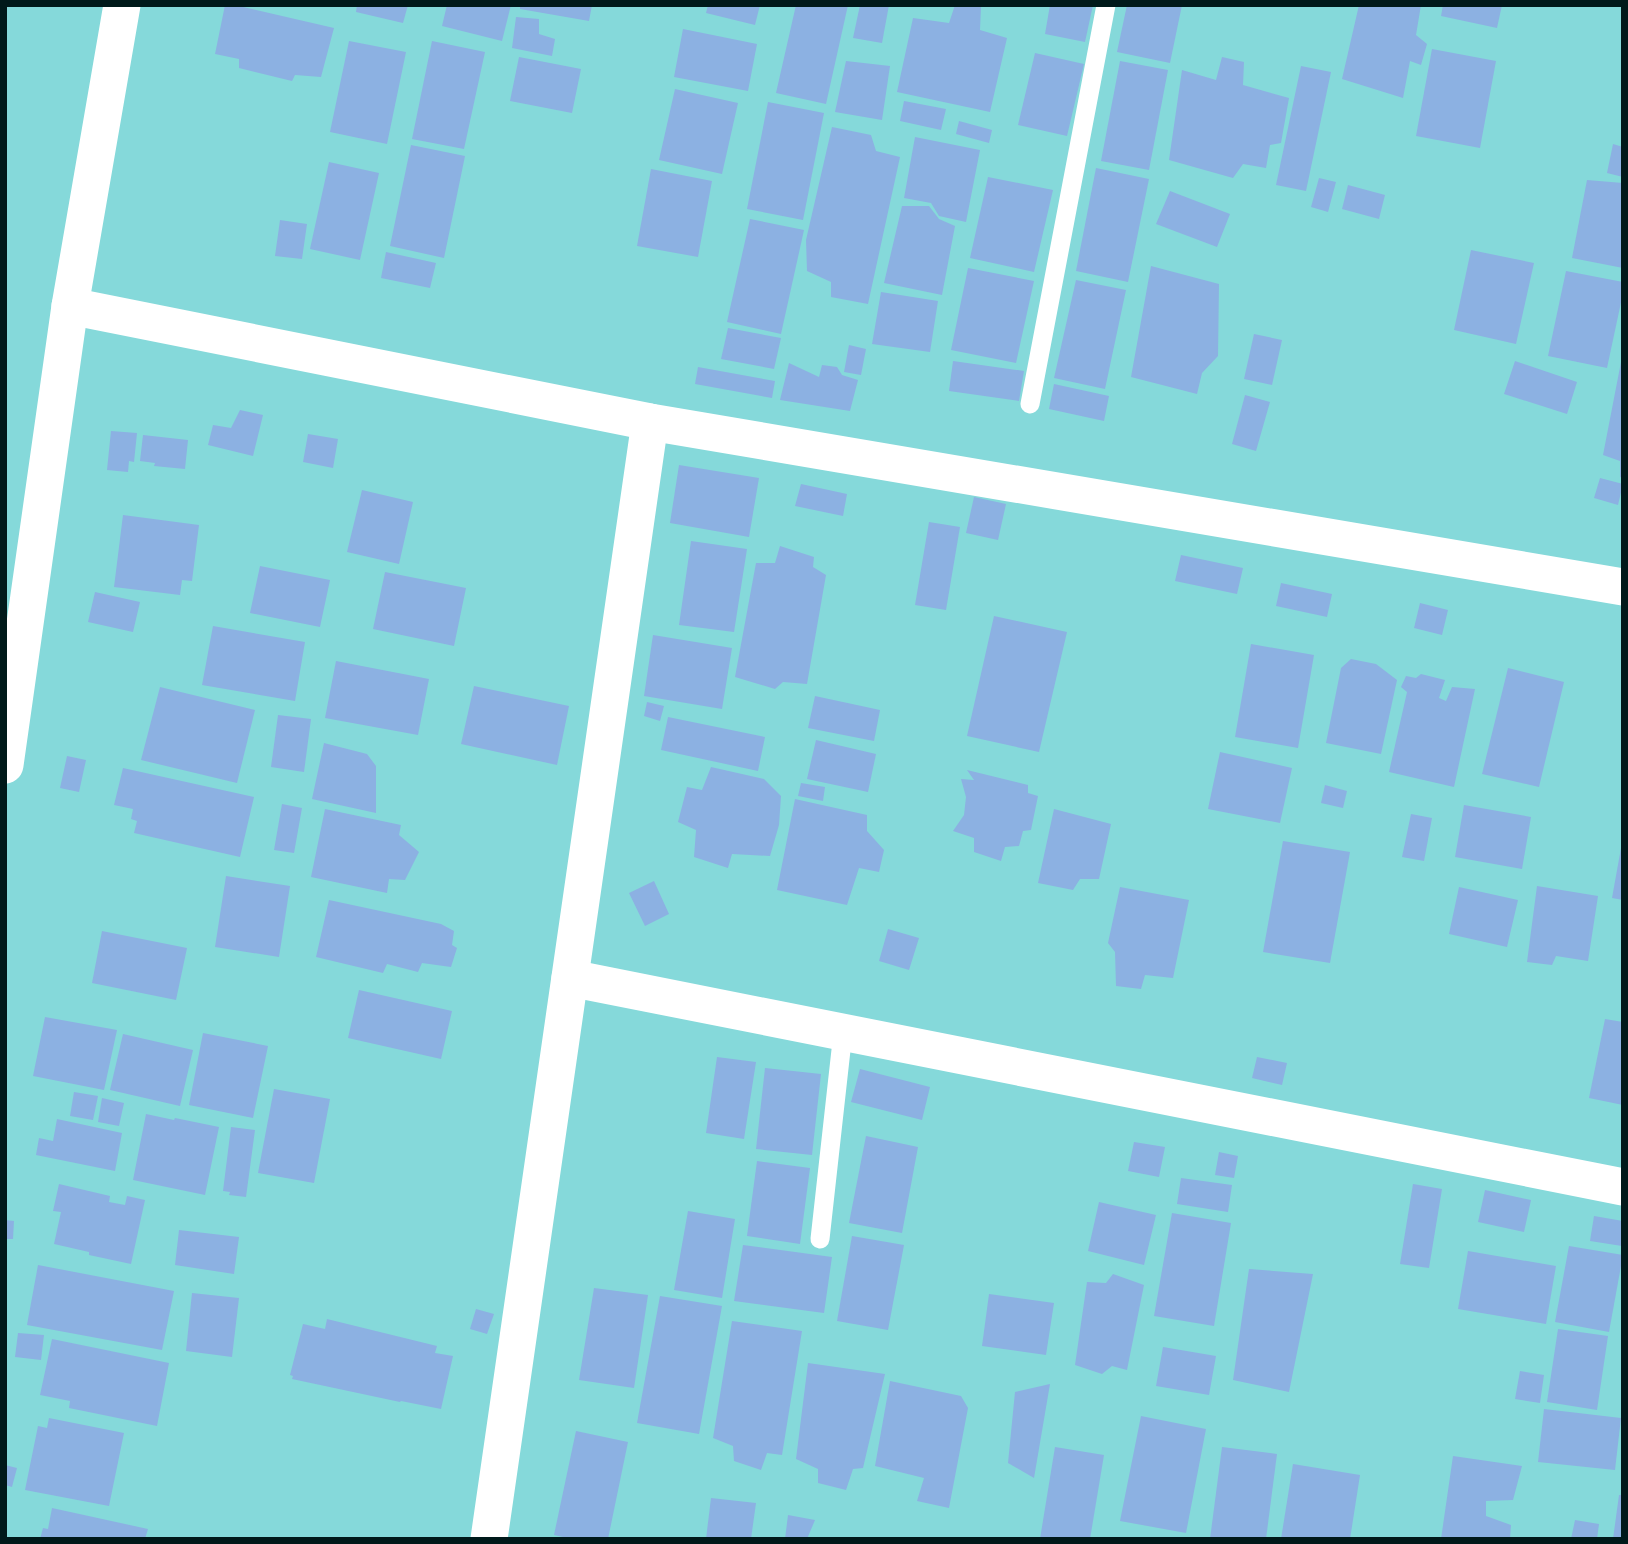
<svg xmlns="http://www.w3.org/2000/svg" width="1628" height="1544" font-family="Spectral,serif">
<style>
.building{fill:#8cb1e2}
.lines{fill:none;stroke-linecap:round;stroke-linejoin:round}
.service{stroke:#fff;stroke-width:19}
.minor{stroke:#fff;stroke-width:37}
</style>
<rect width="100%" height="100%" fill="#85d9da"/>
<g class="building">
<polygon points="225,5 235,5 334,28 321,77 295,75 292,81 239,68 239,59 215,54"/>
<polygon points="357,5 408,5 403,23 356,12"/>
<polygon points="447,5 511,5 502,41 442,26"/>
<polygon points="520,5 592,5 589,21 520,9"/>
<polygon points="708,5 760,5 755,25 706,13"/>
<polygon points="796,5 848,5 826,104 776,93"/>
<polygon points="860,5 889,5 882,43 853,38"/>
<polygon points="955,5 981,7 980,30 1007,38 990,112 897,92 913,18 949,23"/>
<polygon points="1050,5 1093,5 1085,42 1045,34"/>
<polygon points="1127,5 1182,5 1170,63 1117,52"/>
<polygon points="1359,5 1421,5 1416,35 1427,44 1421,65 1410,61 1403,98 1342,79"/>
<polygon points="1443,5 1502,5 1497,28 1441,16"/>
<polygon points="516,17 539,19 539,34 555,39 552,56 512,48"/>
<polygon points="683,29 757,44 748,91 674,77"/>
<polygon points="349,41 406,52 387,144 330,132"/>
<polygon points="432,41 485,52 464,149 412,139"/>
<polygon points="1432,49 1496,61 1480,148 1416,136"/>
<polygon points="1035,53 1084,64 1067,136 1018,125"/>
<polygon points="519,57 581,69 572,113 510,101"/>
<polygon points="1222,57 1244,62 1243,85 1289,98 1281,143 1270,145 1266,168 1243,164 1233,178 1169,160 1182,70 1216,80"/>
<polygon points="846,61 890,66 882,120 835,112"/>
<polygon points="1120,61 1168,70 1149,170 1101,161"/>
<polygon points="1301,66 1331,72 1306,191 1276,185"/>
<polygon points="675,89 738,103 722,174 659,160"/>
<polygon points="904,101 946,109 941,130 900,121"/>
<polygon points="768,102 824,113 803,220 747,209"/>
<polygon points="959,121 992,130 989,143 956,134"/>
<polygon points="832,127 871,135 876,151 900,157 868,304 831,297 831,282 807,271 806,240"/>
<polygon points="915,137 980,150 966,222 939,216 931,203 904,198"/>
<polygon points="1613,144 1623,147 1623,177 1607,173"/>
<polygon points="411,145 465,156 444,258 390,246"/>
<polygon points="329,162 379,173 360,260 310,249"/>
<polygon points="1096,168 1149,179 1128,282 1076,271"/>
<polygon points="651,169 712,181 698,257 637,246"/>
<polygon points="988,177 1053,190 1034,272 970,258"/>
<polygon points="1319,178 1336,182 1328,212 1311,207"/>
<polygon points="1587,180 1623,183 1623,268 1572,258"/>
<polygon points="1348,185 1385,195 1379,219 1342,209"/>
<polygon points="1170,191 1230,214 1217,247 1156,224"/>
<polygon points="902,206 929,206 939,219 955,226 942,295 884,283"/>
<polygon points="750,219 804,230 781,334 727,322"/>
<polygon points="280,220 307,224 302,259 275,256"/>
<polygon points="1471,250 1534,263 1516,344 1454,330"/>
<polygon points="386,252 436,263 430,288 381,278"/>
<polygon points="1151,266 1219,284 1218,356 1202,373 1197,394 1131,377"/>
<polygon points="968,268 1034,281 1016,363 951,350"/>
<polygon points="1566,271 1623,282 1623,293 1607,368 1548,356"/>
<polygon points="1076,280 1126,290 1105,389 1054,378"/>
<polygon points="881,292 938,301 930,352 872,344"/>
<polygon points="728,328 781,338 774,369 721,359"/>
<polygon points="1254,334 1282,340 1272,385 1244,379"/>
<polygon points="849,345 866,349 861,375 844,372"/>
<polygon points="953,361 1024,371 1019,401 949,391"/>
<polygon points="1515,361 1577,382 1567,414 1504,394"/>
<polygon points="1621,362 1623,362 1623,478 1620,477 1620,461 1603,455"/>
<polygon points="789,363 819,377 822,365 837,367 842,375 858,380 850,411 780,400"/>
<polygon points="698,367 775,381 772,398 695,384"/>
<polygon points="1054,384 1109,396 1104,421 1049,409"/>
<polygon points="1245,395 1270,402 1256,451 1232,444"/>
<polygon points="240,410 263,415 253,456 208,445 213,425 231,428"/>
<polygon points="111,431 137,433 134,462 129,461 128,472 107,470"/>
<polygon points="308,434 338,439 333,468 303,462"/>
<polygon points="143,435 188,440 185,469 154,466 155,463 140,461"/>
<polygon points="679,465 759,478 749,537 670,523"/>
<polygon points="1600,478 1623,484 1618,505 1594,498"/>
<polygon points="801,484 847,494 843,516 795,506"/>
<polygon points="362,490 413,502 399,564 347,552"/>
<polygon points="974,497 1006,504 998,540 966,533"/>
<polygon points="123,515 199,525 192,581 182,580 180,595 114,587"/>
<polygon points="929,522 960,527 946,610 915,605"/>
<polygon points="691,541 747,549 734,632 679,625"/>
<polygon points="780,546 814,557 813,567 826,575 807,684 783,682 775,689 735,677 756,563 775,563"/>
<polygon points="1181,555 1243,568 1237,594 1175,581"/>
<polygon points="260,566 330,580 320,627 250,613"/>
<polygon points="385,572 466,588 454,646 373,629"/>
<polygon points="1281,583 1332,594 1327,617 1276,606"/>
<polygon points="95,592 140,602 133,632 88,622"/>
<polygon points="1420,603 1448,610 1442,635 1414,628"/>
<polygon points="994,616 1067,632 1039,752 967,736"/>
<polygon points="213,626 305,642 295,701 202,685"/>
<polygon points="653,635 732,648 722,709 644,696"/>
<polygon points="1251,644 1314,655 1298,748 1235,737"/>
<polygon points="1351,659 1376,664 1397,680 1381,754 1326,743 1341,668"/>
<polygon points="336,661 429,679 418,735 325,718"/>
<polygon points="1508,668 1564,682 1539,787 1482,774"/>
<polygon points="1421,674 1445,680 1439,698 1446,701 1452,687 1475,689 1454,787 1389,772 1407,692 1401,687 1406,676 1416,678"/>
<polygon points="474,686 569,706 557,765 461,744"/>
<polygon points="160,687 255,710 237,783 141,760"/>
<polygon points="815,696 880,710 874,741 808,728"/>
<polygon points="647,702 664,706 660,721 644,716"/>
<polygon points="278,715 311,719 304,772 271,767"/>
<polygon points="668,717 765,737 758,771 661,750"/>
<polygon points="816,740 876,754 868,792 807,779"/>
<polygon points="324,743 367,754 376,766 376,813 312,799"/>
<polygon points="1220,752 1292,768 1280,823 1208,809"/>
<polygon points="67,756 86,760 79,792 60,788"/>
<polygon points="711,767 764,779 781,796 779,825 770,856 732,854 728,868 694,857 696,830 678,822 687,787 702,790"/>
<polygon points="123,768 254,797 240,857 134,833 137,821 131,819 133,809 114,805"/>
<polygon points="967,770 1028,785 1028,793 1038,796 1031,830 1023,831 1019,846 1005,847 1001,861 974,852 974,838 953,831 964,815 966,797 961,779 974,780"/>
<polygon points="801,783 825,787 823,801 798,796"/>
<polygon points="1325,785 1347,791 1343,808 1321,803"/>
<polygon points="795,799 867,815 867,831 884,850 879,872 859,868 847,905 777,890"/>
<polygon points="282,804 302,808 294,853 274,850"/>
<polygon points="1464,805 1531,817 1522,869 1455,857"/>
<polygon points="325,809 401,825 399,835 419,852 405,880 389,879 387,893 311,877"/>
<polygon points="1054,809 1111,824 1099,879 1080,879 1073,890 1038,883"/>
<polygon points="1411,814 1432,818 1424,861 1402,857"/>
<polygon points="1283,841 1350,852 1330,963 1263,952"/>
<polygon points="1621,848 1623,848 1623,900 1612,898"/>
<polygon points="226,876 290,886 279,957 215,947"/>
<polygon points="654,881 669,914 645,926 629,893"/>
<polygon points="1537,886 1598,896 1588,961 1556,956 1552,965 1527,962"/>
<polygon points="1120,887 1189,900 1173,978 1145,975 1141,989 1116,986 1115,952 1108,943"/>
<polygon points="1459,887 1518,900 1507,947 1449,934"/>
<polygon points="329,900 441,924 454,931 452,945 457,948 451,967 422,963 418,972 387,964 383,973 316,957"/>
<polygon points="888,929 919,938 909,970 879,961"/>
<polygon points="102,931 187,948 176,1000 92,983"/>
<polygon points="359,990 452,1011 441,1059 348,1038"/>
<polygon points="45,1017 117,1030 104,1090 33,1076"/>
<polygon points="1605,1019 1623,1022 1623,1105 1589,1098"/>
<polygon points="203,1033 268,1046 253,1118 189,1105"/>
<polygon points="123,1034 193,1050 180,1106 110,1090"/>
<polygon points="717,1057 756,1062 744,1139 706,1133"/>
<polygon points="1257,1057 1287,1063 1282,1085 1252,1078"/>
<polygon points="765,1068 821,1074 812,1155 756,1149"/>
<polygon points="860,1069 930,1087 922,1120 851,1102"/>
<polygon points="274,1089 330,1099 314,1183 258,1173"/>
<polygon points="74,1092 98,1096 93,1120 70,1116"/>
<polygon points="102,1098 124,1103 119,1126 98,1122"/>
<polygon points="146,1114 174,1120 175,1118 219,1127 205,1195 133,1180"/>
<polygon points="57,1119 122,1133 115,1171 36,1155 39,1138 53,1141"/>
<polygon points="231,1127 255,1130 246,1197 229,1195 230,1192 223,1191"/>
<polygon points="866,1136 918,1147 902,1233 849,1223"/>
<polygon points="1134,1142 1165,1147 1159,1177 1128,1171"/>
<polygon points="1219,1152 1238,1156 1234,1178 1215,1175"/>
<polygon points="757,1161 810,1168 800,1244 747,1236"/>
<polygon points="1181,1178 1232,1185 1228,1212 1177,1204"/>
<polygon points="59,1184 110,1196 109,1202 125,1205 127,1196 145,1200 131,1264 89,1255 89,1252 54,1244 61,1212 53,1211"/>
<polygon points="1413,1184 1442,1189 1429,1268 1400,1264"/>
<polygon points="1485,1190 1531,1200 1524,1232 1478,1222"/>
<polygon points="1099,1202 1156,1215 1144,1265 1088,1251"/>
<polygon points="688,1211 735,1219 722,1298 674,1290"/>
<polygon points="1172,1213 1231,1223 1214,1326 1154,1316"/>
<polygon points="1594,1216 1623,1221 1622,1246 1590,1241"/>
<polygon points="5,1220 14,1221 13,1239 5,1239"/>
<polygon points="179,1230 239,1237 234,1274 175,1265"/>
<polygon points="852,1236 904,1245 888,1330 837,1321"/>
<polygon points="743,1245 832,1257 824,1313 734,1301"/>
<polygon points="1569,1246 1623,1255 1609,1332 1555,1322"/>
<polygon points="1468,1251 1556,1266 1546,1324 1458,1309"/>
<polygon points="38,1265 174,1291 162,1350 27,1325"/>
<polygon points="1249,1269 1313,1274 1289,1392 1233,1380"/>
<polygon points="1113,1274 1144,1285 1127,1370 1112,1366 1102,1374 1075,1365 1087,1282 1106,1283"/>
<polygon points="594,1288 648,1295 634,1388 579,1380"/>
<polygon points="192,1293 239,1298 232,1357 186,1351"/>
<polygon points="989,1294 1054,1303 1046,1355 982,1346"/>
<polygon points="660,1296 722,1306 699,1434 637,1423"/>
<polygon points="476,1309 494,1314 487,1334 470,1329"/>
<polygon points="327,1319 437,1346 435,1353 453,1356 441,1409 401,1401 400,1402 292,1379 293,1376 290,1375 303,1324 325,1329"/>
<polygon points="732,1321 802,1331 782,1455 767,1453 761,1470 734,1461 733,1446 713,1438"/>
<polygon points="1558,1329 1608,1336 1597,1410 1547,1402"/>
<polygon points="18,1333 44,1335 41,1360 15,1357"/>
<polygon points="52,1339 169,1363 157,1426 69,1408 70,1401 40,1395"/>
<polygon points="1163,1347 1216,1356 1209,1395 1156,1386"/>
<polygon points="808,1363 885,1374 863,1468 853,1469 846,1490 818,1483 818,1469 796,1459"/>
<polygon points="1520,1371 1544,1375 1540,1403 1515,1399"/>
<polygon points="890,1381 961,1396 968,1408 949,1508 917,1501 924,1478 875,1466"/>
<polygon points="1050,1384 1034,1478 1008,1463 1015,1392"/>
<polygon points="1544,1409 1621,1418 1615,1470 1538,1462"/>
<polygon points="1141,1416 1206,1429 1186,1533 1120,1521"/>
<polygon points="49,1418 124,1433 109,1506 25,1490 38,1426 47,1428"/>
<polygon points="576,1431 628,1442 608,1539 572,1539 554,1535"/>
<polygon points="1055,1447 1104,1455 1090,1539 1040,1539"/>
<polygon points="1222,1447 1277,1454 1266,1539 1210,1539"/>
<polygon points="1453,1456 1522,1466 1513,1500 1486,1501 1486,1516 1511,1525 1510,1539 1441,1539"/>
<polygon points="1293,1464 1360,1475 1350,1539 1281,1539"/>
<polygon points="5,1465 17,1468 12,1487 5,1485"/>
<polygon points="1619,1495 1623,1495 1623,1539 1613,1539"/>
<polygon points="711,1498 756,1503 751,1539 706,1539"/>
<polygon points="52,1508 148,1529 145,1539 40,1539 43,1528 48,1529"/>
<polygon points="788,1515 815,1520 807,1539 785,1539"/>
<polygon points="1575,1520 1599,1524 1597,1539 1571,1539"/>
</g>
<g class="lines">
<g class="service">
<polyline points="1030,404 1106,5"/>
<polyline points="820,1239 843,1032"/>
</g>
<g class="minor">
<polyline points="70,306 650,422 1623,587"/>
<polyline points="5,765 70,306 122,5"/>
<polyline points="570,978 1623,1187"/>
<polyline points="489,1539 650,422"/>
</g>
</g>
<rect width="1628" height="1544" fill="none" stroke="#00191a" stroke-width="14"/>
</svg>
